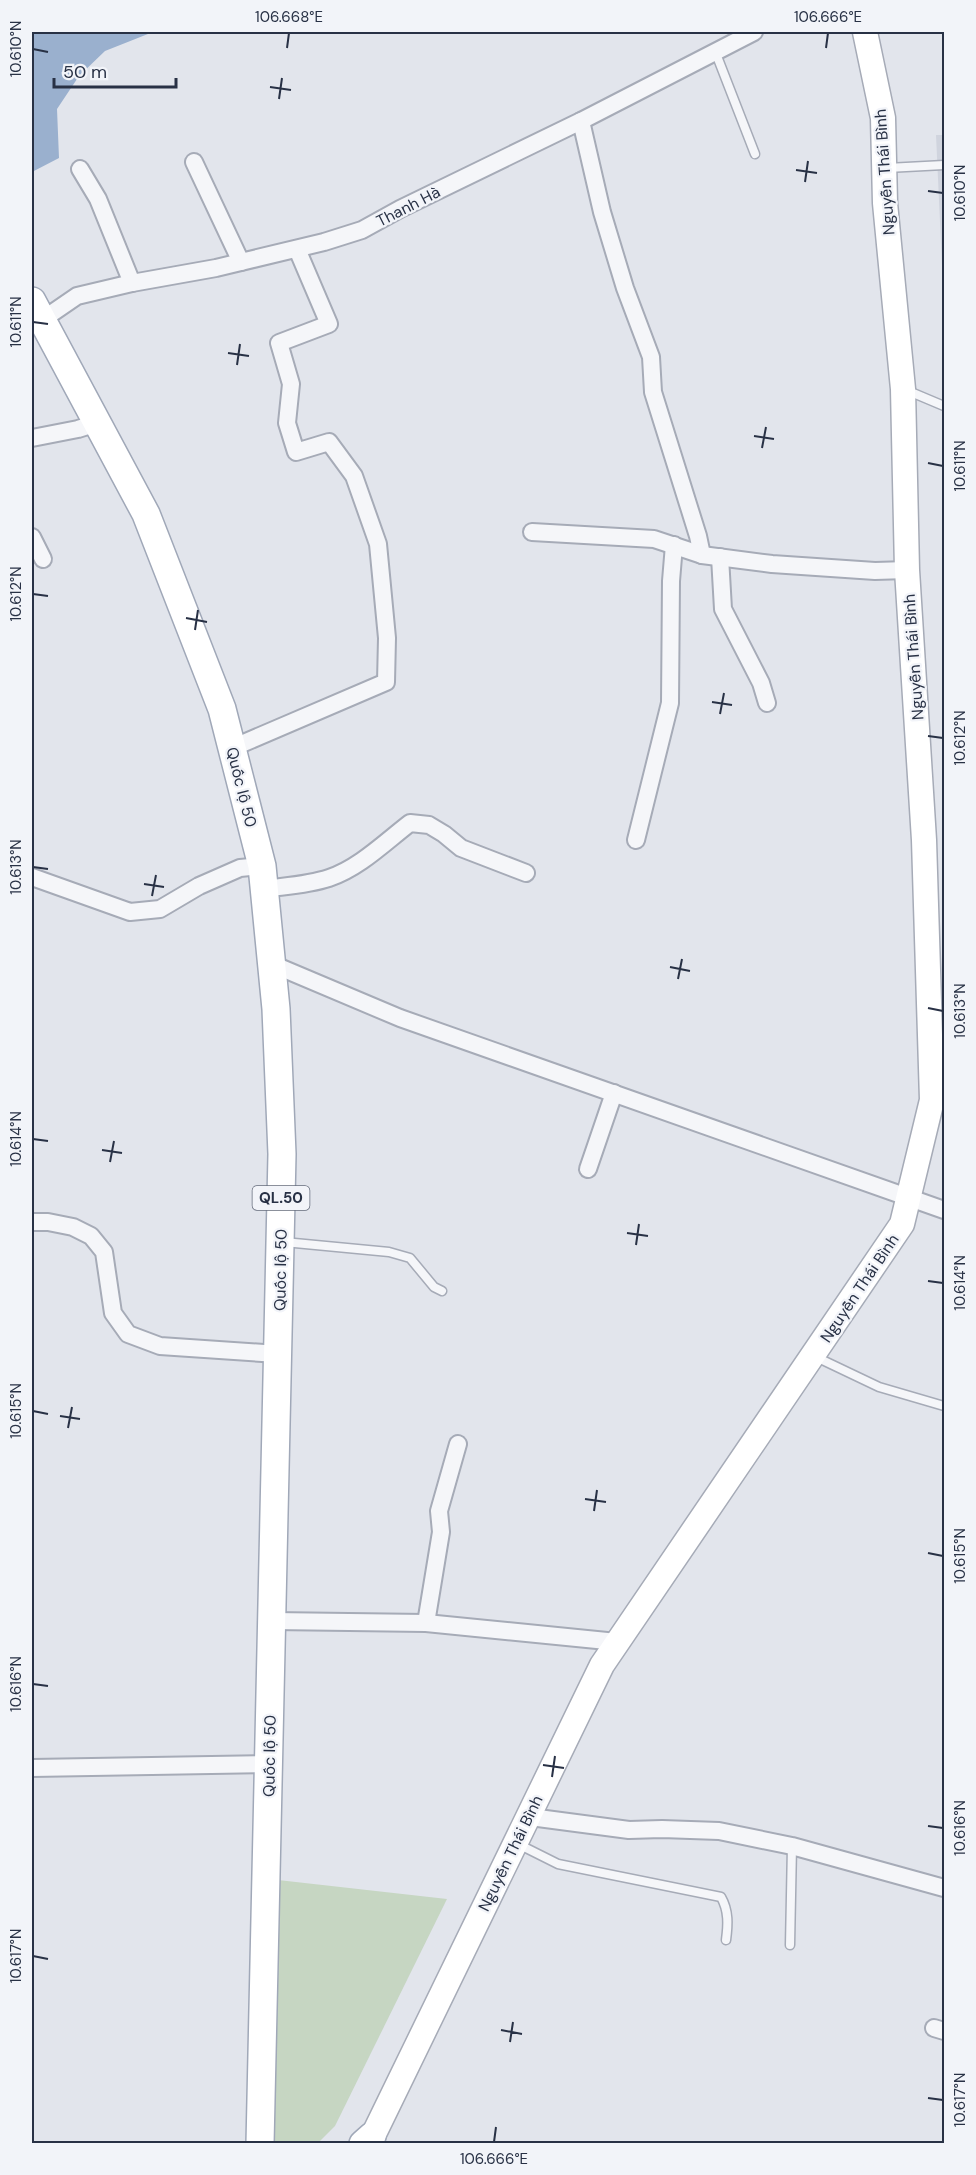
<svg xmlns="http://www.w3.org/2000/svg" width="976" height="2175" font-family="'DM Sans',sans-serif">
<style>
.built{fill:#d0d4de}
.green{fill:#c6d6c2}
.water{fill:#9ab0ce}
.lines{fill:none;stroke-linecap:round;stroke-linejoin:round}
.lane-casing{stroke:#a6abb7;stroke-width:11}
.street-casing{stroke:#a6abb7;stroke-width:20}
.secondary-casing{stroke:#a6abb7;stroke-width:27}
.primary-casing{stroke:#a0a8b8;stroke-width:30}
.lane{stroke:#f5f6f9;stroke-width:8}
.street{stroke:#f5f6f9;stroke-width:16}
.secondary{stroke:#fff;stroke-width:24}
.primary{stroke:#fff;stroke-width:27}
.ticks{fill:none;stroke:#283145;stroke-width:2}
.labels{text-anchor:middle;stroke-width:4.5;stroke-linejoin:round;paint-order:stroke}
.shield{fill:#f2f4f9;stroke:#656c7b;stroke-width:1.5}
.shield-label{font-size:15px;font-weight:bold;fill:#283145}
.street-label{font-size:16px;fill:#283145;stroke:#f2f4f9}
.neatline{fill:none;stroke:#283145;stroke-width:2}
.ticks-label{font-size:15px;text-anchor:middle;fill:#283145}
</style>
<rect width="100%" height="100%" fill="#e2e5ec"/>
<polygon class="built" points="936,135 944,135 944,309"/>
<polygon class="green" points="278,1880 447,1899 335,2126 318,2143 271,2143"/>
<polygon class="water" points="32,32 153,32 105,51 79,76 57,109 59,158 32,172"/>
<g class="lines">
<g class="lane-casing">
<g id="lane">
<polyline points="715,51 755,154"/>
<polyline points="887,168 944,165"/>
<polyline points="906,390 944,406"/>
<polyline points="284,1242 389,1252 410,1258 434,1287 442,1291"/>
<polyline points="816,1357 879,1387 944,1406"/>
<path d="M 518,1844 L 558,1864 L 721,1897 C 729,1911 728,1925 726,1940"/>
<polyline points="790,1945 792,1846"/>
</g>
</g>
<g class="street-casing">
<g id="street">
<polyline points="581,121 602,212 625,288 651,357 653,392 698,536 702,555"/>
<polyline points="194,162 241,262"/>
<polyline points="80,169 98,199 132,283"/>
<polyline points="42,320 77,296 132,283 216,268 324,242 362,230 400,209 581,121 754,32"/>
<polyline points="32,438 78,429 97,423"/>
<polyline points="532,532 654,539 702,555 772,564 875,571 907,570"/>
<polyline points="32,537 43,559"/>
<polyline points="720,557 723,609 761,683 767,703"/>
<polyline points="232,748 386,682 387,638 378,544 354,476 329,442 296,452 287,423 291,384 279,343 329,324 297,249"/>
<polyline points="636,840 670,703 671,581 674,545"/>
<polyline points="32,877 130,912 160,909 199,886 240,868 262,866"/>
<path d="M 264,889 C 285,886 308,885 329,878 C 359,868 384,843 410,823 L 429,825 L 444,834 L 461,848 L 526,873"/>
<polyline points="272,964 400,1018 944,1210"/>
<polyline points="588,1169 614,1093"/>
<polyline points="32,1222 48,1222 73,1227 91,1236 104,1252 113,1313 128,1334 160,1346 278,1354"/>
<polyline points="272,1621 426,1623 617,1642"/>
<polyline points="426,1623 441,1532 439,1511 458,1444"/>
<polyline points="32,1768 269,1764"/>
<polyline points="529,1814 538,1818 629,1830 662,1829 719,1831 792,1846 944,1888"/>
<polyline points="934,2028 944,2031"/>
</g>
</g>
<g class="secondary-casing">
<polyline id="secondary" points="369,2144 602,1665 902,1224 932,1100 924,840 907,570 903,389 885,203 883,118 865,32"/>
</g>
<g class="primary-casing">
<g id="primary">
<polyline points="32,301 146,514 222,709 262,866 276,1009 282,1154 260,2144"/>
<polyline points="363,2144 372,2136"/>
</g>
</g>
<use href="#lane" class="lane"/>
<use href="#street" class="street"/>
<use href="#secondary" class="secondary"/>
<use href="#primary" class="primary"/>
</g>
<path class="ticks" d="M 287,48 L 289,33M 826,48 L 828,33M 33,49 L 48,52M 270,87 L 291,90M 279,99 L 282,78M 796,170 L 817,173M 805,182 L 808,161M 928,191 L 943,193M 33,322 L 48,324M 228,353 L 249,356M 237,365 L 240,344M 754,436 L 774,439M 762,448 L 766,427M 928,463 L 943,466M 33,594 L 48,596M 186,618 L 207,622M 195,630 L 198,610M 712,702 L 732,705M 720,714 L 724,693M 928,736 L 943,738M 33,867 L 48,869M 144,884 L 164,887M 152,896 L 156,875M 670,967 L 690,971M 678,979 L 682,959M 928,1008 L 943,1011M 33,1139 L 48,1141M 102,1150 L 122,1153M 110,1162 L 114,1141M 627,1233 L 648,1236M 636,1245 L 639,1224M 928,1281 L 943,1283M 33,1411 L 48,1414M 60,1416 L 80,1419M 68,1428 L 72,1407M 585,1499 L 606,1502M 594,1511 L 597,1490M 928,1553 L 943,1556M 33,1684 L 48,1686M 543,1765 L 564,1768M 552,1777 L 555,1756M 928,1826 L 943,1828M 33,1956 L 48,1959M 501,2030 L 522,2034M 510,2042 L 513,2022M 928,2098 L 943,2100M 494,2142 L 496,2127"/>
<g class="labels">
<rect class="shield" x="252.5" y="1186" width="57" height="24" rx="4.5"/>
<g class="shield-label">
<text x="281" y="1203">QL.50</text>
</g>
<g class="street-label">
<text transform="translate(884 172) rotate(-94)" y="6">Nguyễn Thái Bình</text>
<text transform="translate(408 206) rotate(-27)" y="6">Thanh Hà</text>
<text transform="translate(913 657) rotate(-94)" y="6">Nguyễn Thái Bình</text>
<text transform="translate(242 787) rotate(76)" y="6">Quốc lộ 50</text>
<text transform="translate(280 1270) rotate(-89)" y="6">Quốc lộ 50</text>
<text transform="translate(859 1288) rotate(-56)" y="6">Nguyễn Thái Bình</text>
<text transform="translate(269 1756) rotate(-89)" y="6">Quốc lộ 50</text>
<text transform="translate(510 1853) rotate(-64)" y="6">Nguyễn Thái Bình</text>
</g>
</g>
<rect width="976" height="2175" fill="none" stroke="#f2f4f9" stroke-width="66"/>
<path d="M54 78v9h122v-9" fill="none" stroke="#283145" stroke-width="3"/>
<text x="63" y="78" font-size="18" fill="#283145" stroke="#f2f4f9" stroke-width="4.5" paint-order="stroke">50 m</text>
<rect x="33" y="33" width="910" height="2109" class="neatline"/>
<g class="ticks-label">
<text x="289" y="22">106.668°E</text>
<text x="828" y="22">106.666°E</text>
<text transform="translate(16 49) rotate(-90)" y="5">10.610°N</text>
<text transform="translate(960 193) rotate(-90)" y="5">10.610°N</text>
<text transform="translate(16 322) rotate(-90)" y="5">10.611°N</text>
<text transform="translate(960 466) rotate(-90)" y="5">10.611°N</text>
<text transform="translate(16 594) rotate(-90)" y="5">10.612°N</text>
<text transform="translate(960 738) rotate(-90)" y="5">10.612°N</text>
<text transform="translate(16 867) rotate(-90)" y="5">10.613°N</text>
<text transform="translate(960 1011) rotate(-90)" y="5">10.613°N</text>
<text transform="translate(16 1139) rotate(-90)" y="5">10.614°N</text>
<text transform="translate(960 1283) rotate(-90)" y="5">10.614°N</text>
<text transform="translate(16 1411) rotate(-90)" y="5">10.615°N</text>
<text transform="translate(960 1556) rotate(-90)" y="5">10.615°N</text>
<text transform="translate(16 1684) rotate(-90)" y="5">10.616°N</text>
<text transform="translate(960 1828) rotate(-90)" y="5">10.616°N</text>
<text transform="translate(16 1956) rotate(-90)" y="5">10.617°N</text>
<text transform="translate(960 2100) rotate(-90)" y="5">10.617°N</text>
<text x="494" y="2164">106.666°E</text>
</g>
</svg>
